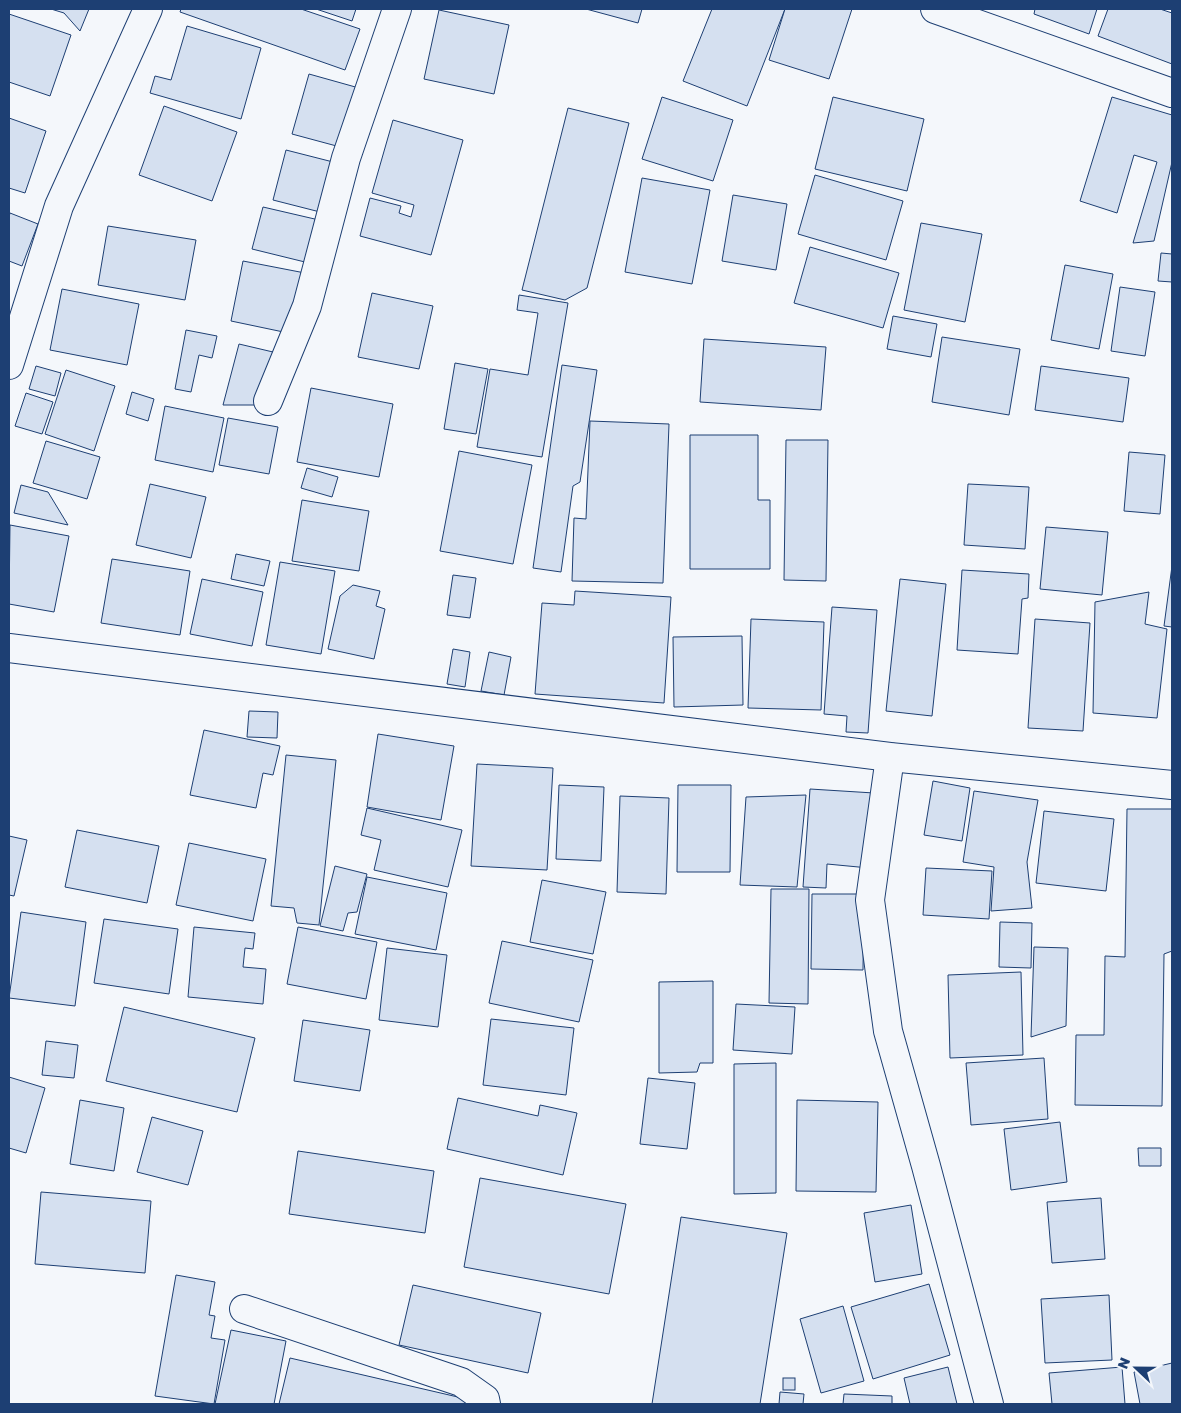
<svg xmlns="http://www.w3.org/2000/svg" width="1181" height="1413" font-family="'Golos Text',sans-serif">
<style>
.building{fill:#d5e0f0;stroke:#1d3f73}
.lines{fill:none;stroke-linecap:round;stroke-linejoin:round}
.minor-casing{stroke:#1d3f73;stroke-width:30}
.minor{stroke:#f4f7fb;stroke-width:28}
</style>
<rect width="100%" height="100%" fill="#f4f7fb"/>
<g class="building">
<polygon points="51,9 89,9 80,31 64,13"/>
<polygon points="181,9 301,9 360,29 345,70 180,12"/>
<polygon points="316,9 356,9 352,21"/>
<polygon points="586,9 642,9 638,23"/>
<polygon points="712,9 785,9 747,106 683,81"/>
<polygon points="785,9 852,9 829,79 769,60"/>
<polygon points="1035,9 1097,9 1089,34 1034,14"/>
<polygon points="1108,9 1160,9 1172,13 1172,64 1098,36"/>
<polygon points="439,10 509,25 494,94 424,79"/>
<polygon points="9,14 71,35 50,96 9,82"/>
<polygon points="187,26 261,48 241,119 150,93 155,76 171,80"/>
<polygon points="309,74 359,88 344,148 292,134"/>
<polygon points="662,97 733,120 713,181 642,159"/>
<polygon points="833,97 924,119 907,191 815,169"/>
<polygon points="1112,97 1172,115 1172,162 1154,241 1133,243 1157,162 1134,155 1117,213 1080,201"/>
<polygon points="164,106 237,132 212,201 139,175"/>
<polygon points="568,108 629,123 587,288 565,300 522,290"/>
<polygon points="9,118 46,131 25,193 9,188"/>
<polygon points="393,120 463,140 431,255 360,236 370,198 401,206 399,213 411,217 414,205 372,193"/>
<polygon points="286,150 337,163 324,213 273,200"/>
<polygon points="815,175 903,201 886,260 798,234"/>
<polygon points="642,178 710,190 692,284 625,272"/>
<polygon points="733,195 787,204 776,270 722,261"/>
<polygon points="263,207 319,220 309,263 252,249"/>
<polygon points="10,213 38,224 22,266 9,261 9,217"/>
<polygon points="921,223 982,234 965,322 904,310"/>
<polygon points="108,226 196,240 185,300 98,285"/>
<polygon points="810,247 899,273 883,328 794,303"/>
<polygon points="1161,253 1172,254 1172,282 1158,281"/>
<polygon points="243,261 305,273 293,334 231,321"/>
<polygon points="1065,265 1113,274 1099,349 1051,340"/>
<polygon points="1120,287 1155,292 1145,356 1111,351"/>
<polygon points="62,289 139,304 127,365 50,350"/>
<polygon points="372,293 433,306 419,369 358,357"/>
<polygon points="519,295 568,303 542,457 477,447 490,369 528,375 538,313 517,310"/>
<polygon points="893,316 937,324 931,357 887,349"/>
<polygon points="186,330 217,336 212,358 199,355 191,392 175,389"/>
<polygon points="942,337 1020,349 1009,415 932,402"/>
<polygon points="704,339 826,347 821,410 700,402"/>
<polygon points="239,344 273,352 259,405 223,405"/>
<polygon points="455,363 488,369 476,434 444,429"/>
<polygon points="562,365 597,370 580,482 573,486 561,572 533,568"/>
<polygon points="36,366 61,373 55,396 29,389"/>
<polygon points="1041,366 1129,378 1123,422 1035,410"/>
<polygon points="66,370 115,386 94,451 45,434"/>
<polygon points="311,388 393,404 379,477 297,462"/>
<polygon points="132,392 154,399 148,421 126,414"/>
<polygon points="26,393 53,402 42,434 15,426"/>
<polygon points="165,406 224,418 213,472 155,460"/>
<polygon points="228,418 278,427 269,474 219,465"/>
<polygon points="590,421 669,424 663,583 572,581 574,518 586,519"/>
<polygon points="690,435 758,435 758,500 770,500 770,569 690,569"/>
<polygon points="786,440 828,440 826,581 784,580"/>
<polygon points="46,441 100,457 87,499 33,483"/>
<polygon points="459,451 532,465 513,564 440,551"/>
<polygon points="1129,452 1165,455 1160,514 1124,511"/>
<polygon points="307,468 338,477 332,497 301,488"/>
<polygon points="150,484 206,497 191,558 136,545"/>
<polygon points="968,484 1029,487 1025,549 964,545"/>
<polygon points="21,485 48,492 68,525 14,513"/>
<polygon points="302,500 369,511 359,571 292,561"/>
<polygon points="10,525 69,536 54,612 9,604"/>
<polygon points="1046,527 1108,532 1102,595 1040,589"/>
<polygon points="236,554 270,561 264,586 231,579"/>
<polygon points="112,559 190,571 180,635 101,623"/>
<polygon points="280,562 335,571 321,654 266,645"/>
<polygon points="1172,566 1172,627 1164,626"/>
<polygon points="962,570 1029,574 1028,598 1022,599 1018,654 957,650"/>
<polygon points="453,575 476,578 470,618 447,615"/>
<polygon points="202,579 263,592 252,646 190,634"/>
<polygon points="900,579 946,584 932,716 886,711"/>
<polygon points="353,585 380,591 376,606 385,609 374,659 328,649 340,596"/>
<polygon points="575,591 671,597 664,703 535,694 542,603 574,605"/>
<polygon points="1149,592 1145,624 1167,629 1157,718 1093,713 1095,602"/>
<polygon points="832,607 877,610 868,733 846,732 847,716 824,714"/>
<polygon points="751,619 824,622 821,710 748,708"/>
<polygon points="1035,619 1090,623 1083,731 1028,728"/>
<polygon points="742,636 743,705 674,707 673,637"/>
<polygon points="453,649 470,652 465,687 447,684"/>
<polygon points="489,652 511,657 504,695 481,691"/>
<polygon points="249,711 278,712 277,738 247,737"/>
<polygon points="204,730 280,746 273,775 263,773 256,808 190,795"/>
<polygon points="378,734 454,746 441,820 367,807"/>
<polygon points="286,755 336,760 319,925 297,923 294,908 271,906"/>
<polygon points="477,764 553,768 547,870 471,866"/>
<polygon points="933,781 970,788 962,841 924,835"/>
<polygon points="559,785 604,787 601,861 556,859"/>
<polygon points="678,785 731,785 730,872 677,872"/>
<polygon points="810,789 874,793 869,868 827,864 826,888 803,887"/>
<polygon points="974,791 1038,800 1027,862 1032,908 991,911 994,867 963,862"/>
<polygon points="806,795 797,887 740,885 746,797"/>
<polygon points="620,796 669,798 666,894 617,892"/>
<polygon points="367,808 462,830 448,887 374,870 381,840 361,835"/>
<polygon points="1127,809 1172,809 1172,951 1164,954 1162,1106 1075,1105 1076,1035 1104,1035 1105,956 1125,957"/>
<polygon points="1044,811 1114,819 1106,891 1036,883"/>
<polygon points="77,830 159,846 147,903 65,887"/>
<polygon points="9,836 27,840 14,896 9,895"/>
<polygon points="189,843 266,859 253,921 176,905"/>
<polygon points="335,866 367,874 357,912 348,913 343,931 320,926"/>
<polygon points="926,868 992,871 989,919 923,915"/>
<polygon points="367,877 447,893 436,950 355,934"/>
<polygon points="542,880 606,892 593,954 530,942"/>
<polygon points="771,889 809,889 808,1004 769,1003"/>
<polygon points="812,894 864,894 863,970 811,969"/>
<polygon points="21,912 86,922 75,1006 9,998"/>
<polygon points="104,919 178,929 169,994 94,983"/>
<polygon points="1000,922 1032,923 1031,968 999,967"/>
<polygon points="194,927 255,933 253,949 245,948 243,967 266,969 263,1004 188,997"/>
<polygon points="298,927 377,942 366,999 287,984"/>
<polygon points="502,941 593,960 579,1022 489,1003"/>
<polygon points="1034,947 1068,948 1066,1026 1031,1037"/>
<polygon points="387,948 447,955 438,1027 379,1020"/>
<polygon points="1021,972 1023,1055 950,1058 948,975"/>
<polygon points="713,981 713,1063 700,1063 697,1072 659,1073 659,982"/>
<polygon points="736,1004 795,1007 792,1054 733,1050"/>
<polygon points="124,1007 255,1038 237,1112 106,1081"/>
<polygon points="491,1019 574,1028 566,1095 483,1085"/>
<polygon points="303,1020 370,1030 360,1091 294,1081"/>
<polygon points="46,1041 78,1045 74,1078 42,1075"/>
<polygon points="1044,1058 1048,1119 971,1125 966,1063"/>
<polygon points="776,1063 776,1193 734,1194 734,1064"/>
<polygon points="9,1077 45,1088 26,1153 9,1148"/>
<polygon points="648,1078 695,1083 687,1149 640,1144"/>
<polygon points="458,1098 538,1116 540,1105 577,1113 563,1175 447,1149"/>
<polygon points="80,1100 124,1108 114,1171 70,1164"/>
<polygon points="797,1100 878,1102 876,1192 796,1191"/>
<polygon points="152,1117 203,1131 188,1185 137,1172"/>
<polygon points="1060,1122 1067,1182 1011,1190 1004,1129"/>
<polygon points="1138,1148 1161,1148 1161,1166 1139,1166"/>
<polygon points="298,1151 434,1171 425,1233 289,1214"/>
<polygon points="480,1178 626,1204 609,1294 464,1267"/>
<polygon points="41,1192 151,1201 145,1273 35,1264"/>
<polygon points="1101,1198 1105,1259 1052,1263 1047,1202"/>
<polygon points="911,1205 922,1274 875,1282 864,1213"/>
<polygon points="681,1217 787,1233 760,1404 652,1404"/>
<polygon points="176,1275 215,1282 209,1315 215,1316 211,1338 225,1340 214,1404 155,1396"/>
<polygon points="929,1284 950,1355 873,1379 851,1307"/>
<polygon points="413,1285 541,1313 528,1373 399,1345"/>
<polygon points="1109,1295 1112,1360 1045,1363 1041,1299"/>
<polygon points="843,1306 864,1381 821,1393 800,1319"/>
<polygon points="231,1330 286,1341 274,1404 215,1404"/>
<polygon points="290,1358 475,1401 475,1404 279,1404"/>
<polygon points="1172,1363 1172,1404 1140,1404 1134,1372"/>
<polygon points="948,1367 957,1404 910,1404 904,1378"/>
<polygon points="1122,1367 1125,1404 1052,1404 1049,1373"/>
<rect x="783" y="1378" width="12" height="12"/>
<polygon points="780,1392 804,1394 803,1404 779,1404"/>
<polygon points="844,1394 892,1396 892,1404 843,1404"/>
</g>
<g class="lines">
<g class="minor-casing">
<g id="minor">
<polyline points="935,9 1172,93"/>
<polyline points="9,365 59,206 148,9"/>
<polyline points="268,401 307,306 346,158 397,9"/>
<polyline points="9,648 890,757 1172,785"/>
<polyline points="890,757 870,900 888,1031 926,1166 989,1404"/>
<polyline points="244,1309 461,1382 485,1399 486,1404"/>
</g>
</g>
<use href="#minor" class="minor"/>
</g>
<rect width="1181" height="1413" fill="none" stroke="#1d3f73" stroke-width="20"/>
<g transform="translate(1136 1368) rotate(292)" stroke="#f4f7fb" stroke-width="4" paint-order="stroke">
<path d="M0-4L9 19L0 12L-9 19Z" fill="#1d3f73"/>
<text y="-8" font-size="14" font-weight="bold" text-anchor="middle" fill="#1d3f73">N</text>
</g>
</svg>
